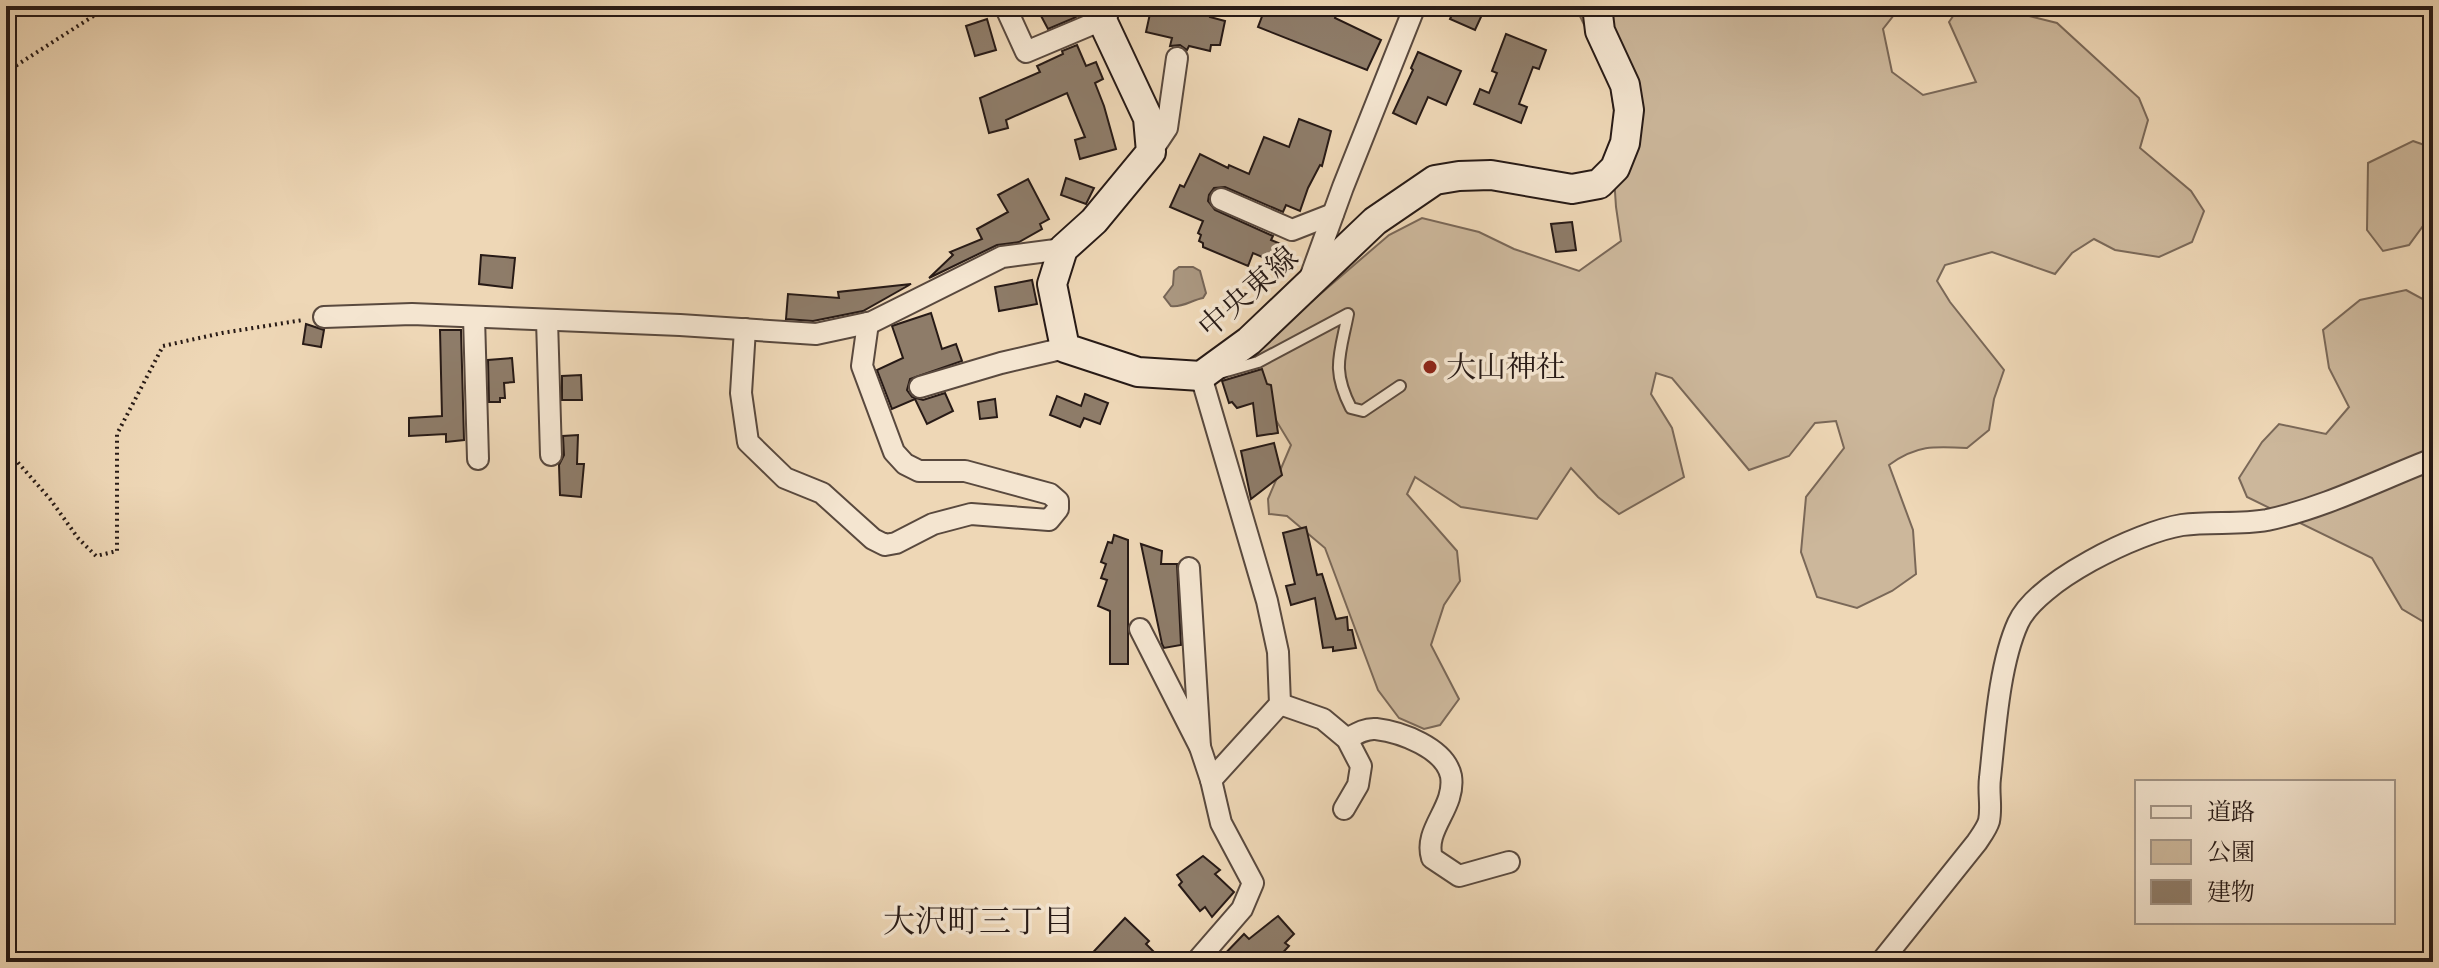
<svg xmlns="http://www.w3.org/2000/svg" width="2439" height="968" font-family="'IM FELL English','Noto Serif JP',serif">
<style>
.green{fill:#ccb79b;stroke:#7a6858;stroke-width:2}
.water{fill:#aa9780;stroke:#766556;stroke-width:2}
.building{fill:#8e7c69;stroke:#271a16;stroke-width:2}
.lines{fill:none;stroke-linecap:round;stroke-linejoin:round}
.lane-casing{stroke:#59493e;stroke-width:14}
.street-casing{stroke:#59493e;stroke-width:24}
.secondary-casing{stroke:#271a16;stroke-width:32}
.path{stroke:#271a16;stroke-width:4;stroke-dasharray:2 4;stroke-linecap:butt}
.lane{stroke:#f4e5d0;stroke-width:10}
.street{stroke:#f4e5d0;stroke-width:20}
.secondary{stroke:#f4e5d0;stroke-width:28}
.poi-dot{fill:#8f2418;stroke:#f4e5d0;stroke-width:3}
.labels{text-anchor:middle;stroke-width:7;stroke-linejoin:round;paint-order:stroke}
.street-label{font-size:30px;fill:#271a16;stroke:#f4e5d0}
.poi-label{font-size:30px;fill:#271a16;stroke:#f4e5d0;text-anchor:start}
.neighbourhood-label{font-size:32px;fill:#271a16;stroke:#f4e5d0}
</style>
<rect width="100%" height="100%" fill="#eed7b6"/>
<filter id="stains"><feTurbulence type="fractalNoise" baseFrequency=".0025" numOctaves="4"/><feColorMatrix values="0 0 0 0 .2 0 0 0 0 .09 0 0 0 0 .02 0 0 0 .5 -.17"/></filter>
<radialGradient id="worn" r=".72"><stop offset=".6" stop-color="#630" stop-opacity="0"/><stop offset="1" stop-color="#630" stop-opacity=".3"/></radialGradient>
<g class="green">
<path d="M 1575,6 L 1901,6 L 1883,29 L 1892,72 L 1923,95 L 1976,82 L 1949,22 L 1960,6 L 2006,6 L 2009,11 L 2057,23 L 2139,98 L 2148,120 L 2140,148 L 2191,191 L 2204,211 L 2192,242 L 2159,257 L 2115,250 L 2094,239 L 2072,253 L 2055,274 L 1992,252 L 1945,265 L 1937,281 L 1950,302 L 2004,370 L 1994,399 L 1989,430 L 1967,448 C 1934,446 1916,445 1889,465 L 1913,530 L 1916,574 L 1892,591 L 1857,608 L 1817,597 L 1801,552 L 1806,497 L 1844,448 L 1836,421 L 1815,423 L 1789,456 L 1749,470 L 1672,378 L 1656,373 L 1651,394 L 1672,428 L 1684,477 L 1619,514 L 1598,497 L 1571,468 L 1537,519 L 1461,507 L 1415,477 L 1407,494 L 1457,551 L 1460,581 L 1444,605 L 1431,645 L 1459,699 L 1440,725 L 1424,729 L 1399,718 L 1378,690 L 1325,548 L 1287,516 L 1269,514 L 1268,499 L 1291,445 L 1257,389 L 1248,356 L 1389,235 L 1422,218 L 1479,232 L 1514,249 L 1579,271 L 1621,241 L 1616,207 L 1612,146 L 1616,124 L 1609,76 Z"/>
<polygon points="2413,141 2433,148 2433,215 2431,215 2409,245 2383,251 2367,230 2368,163"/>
<polygon points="2406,290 2428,302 2433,300 2433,625 2429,625 2402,609 2372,558 2247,497 2239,478 2262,442 2279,424 2326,434 2349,407 2329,368 2323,330 2360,300"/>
</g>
<path class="water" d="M 1179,267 L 1193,267 L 1200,271 L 1206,293 L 1203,298 C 1192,300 1182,308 1171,306 L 1164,297 L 1173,285 L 1174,271 Z"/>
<g class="building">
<polygon points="1049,6 1088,6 1087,10 1074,18 1048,29 1039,12"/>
<polygon points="1158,6 1212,6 1210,17 1225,21 1220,45 1211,45 1210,51 1189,46 1187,50 1180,45 1170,46 1172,38 1146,32 1151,9 1157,11"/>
<polygon points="1266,6 1334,6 1331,13 1336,15 1335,18 1381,40 1367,70 1258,27"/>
<polygon points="1456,6 1486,6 1475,30 1450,19"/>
<polygon points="987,19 996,50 975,56 966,26"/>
<polygon points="1506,34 1546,50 1539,69 1533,67 1519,104 1527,107 1521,123 1474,104 1480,89 1489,93 1497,73 1492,71"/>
<polygon points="1077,45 1086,66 1096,62 1103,79 1095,83 1104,106 1116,149 1080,159 1075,140 1085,137 1067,93 1006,120 1008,128 989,133 980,98 1040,72 1037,66 1063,54 1062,51"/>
<polygon points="1418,52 1461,71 1446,105 1428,97 1416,124 1393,113 1413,70 1411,68"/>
<polygon points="1299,119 1331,131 1322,166 1320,165 1308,188 1300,211 1286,205 1283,212 1225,187 1214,188 1209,195 1208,201 1215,210 1273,236 1271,240 1281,244 1274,262 1253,253 1248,266 1203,247 1203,243 1199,241 1201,235 1198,233 1203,221 1170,207 1180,185 1184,187 1200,154 1228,168 1229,165 1249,174 1264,137 1289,147"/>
<polygon points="1066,178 1094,188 1086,204 1061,195"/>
<polygon points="1028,179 1049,219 1040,224 1042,229 1019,242 997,245 929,278 953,255 950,252 982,239 977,229 1008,212 998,195"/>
<polygon points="1572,222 1576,250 1556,252 1551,224"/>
<polygon points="481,255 515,258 512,288 479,284"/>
<polygon points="1032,280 1037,304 999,311 995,287"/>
<polygon points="911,284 863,311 813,321 786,319 788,294 839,298 838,292"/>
<polygon points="931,313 942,349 956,344 962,361 910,379 907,390 912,397 923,400 945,393 953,411 927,424 915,399 892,409 877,370 903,358 892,326"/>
<polygon points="306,324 324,330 321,347 303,344"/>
<polygon points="440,330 461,330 464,440 446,442 446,434 409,436 409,418 442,416"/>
<polygon points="512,358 514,382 504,383 505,398 500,398 500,402 489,402 488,360"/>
<polygon points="1262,369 1267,384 1271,385 1278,433 1257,436 1253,403 1237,408 1232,402 1229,403 1222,381"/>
<polygon points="581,375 582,400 562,400 562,376"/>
<polygon points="1085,394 1108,403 1100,424 1084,418 1080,427 1050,415 1057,396 1081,406"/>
<polygon points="995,399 997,417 980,419 978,402"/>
<polygon points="578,435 577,464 584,464 581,497 560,495 559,465 564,455 563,436"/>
<polygon points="1274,443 1282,475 1251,499 1241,451"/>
<polygon points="1306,527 1317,575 1322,574 1336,619 1347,617 1348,630 1352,630 1356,648 1333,651 1333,647 1323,648 1315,598 1291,605 1286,586 1295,584 1283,533"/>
<polygon points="1114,535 1128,540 1128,664 1110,664 1110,611 1098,606 1107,580 1101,578 1106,564 1101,562 1108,542 1112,543"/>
<polygon points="1141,544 1162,551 1161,564 1177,564 1181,645 1164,648 1162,644"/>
<polygon points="1203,856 1220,870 1215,874 1234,892 1212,917 1205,907 1200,911 1179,885 1182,882 1177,875"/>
<polygon points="1278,916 1294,934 1285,943 1289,946 1277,959 1271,954 1264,962 1217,962 1244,934 1249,939"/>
<polygon points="1125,918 1149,941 1146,944 1164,962 1084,962"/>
</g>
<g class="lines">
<g class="lane-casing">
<path id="lane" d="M 1223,372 L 1258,362 L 1348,314 C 1340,355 1331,369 1351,408 L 1363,411 L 1400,386"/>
</g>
<g class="street-casing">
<g id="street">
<polyline points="1005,6 1026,52 1102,20"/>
<polyline points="1151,152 1167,128 1177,58"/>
<polyline points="1221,199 1292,230 1333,214"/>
<polyline points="1310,278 1343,187 1415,6"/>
<polyline points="324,317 412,314 680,325 816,334 872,322 1002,257 1063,249"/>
<polyline points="474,317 478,459"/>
<polyline points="547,320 551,455"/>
<polyline points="745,329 741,393 748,442 785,478 822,493 873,539 885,545 896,543 933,524 971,514 1049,520 1058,509 1058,501 1050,494 965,471 919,471 905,464 894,452 862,366 868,323"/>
<polyline points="920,387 1001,363 1065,348"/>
<polyline points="1189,568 1200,747"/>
<polyline points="1140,629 1200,747 1211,780"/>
<polyline points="1280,704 1323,719 1347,739 1361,766 1358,785 1344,809"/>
<path d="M 1347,739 C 1356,734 1365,728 1376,729 C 1401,732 1445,748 1451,776 C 1456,808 1423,829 1432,858 L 1459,876 L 1509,862"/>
<polyline points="1196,962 1242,909 1253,883 1221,823 1211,780 1280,704 1278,652 1267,601 1201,376"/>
<path d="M 1881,962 L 1977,842 C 1981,836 1987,828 1989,821 C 1992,807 1988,792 1990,778 C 1995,732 1999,665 2018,623 C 2037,581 2138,532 2182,525 C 2210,521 2239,525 2267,520 C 2324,508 2379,480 2433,459"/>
</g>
</g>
<g class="secondary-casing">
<polyline id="secondary" points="1105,6 1102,20 1148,118 1151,152 1094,221 1063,249 1052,284 1065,348 1138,372 1201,376 1249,341 1375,221 1435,180 1459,176 1491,175 1572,189 1599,184 1615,168 1625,143 1629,110 1625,85 1600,31 1597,6"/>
</g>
<g class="path">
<polyline points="6,72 109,6"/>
<polyline points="6,449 50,499 78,538 96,556 117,551 117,434 163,346 222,333 303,320"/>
<polyline points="6,868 8,871 6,874"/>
</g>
<use href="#lane" class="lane"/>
<use href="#street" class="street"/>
<use href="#secondary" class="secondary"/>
</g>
<circle class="poi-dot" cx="1430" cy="367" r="8"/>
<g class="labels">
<g class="street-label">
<text transform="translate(1248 292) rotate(-41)" y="10">中央東線</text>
</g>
<g class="poi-label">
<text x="1446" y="377">大山神社</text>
</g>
<g class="neighbourhood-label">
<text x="979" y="932">大沢町三丁目</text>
</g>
</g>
<rect width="2439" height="968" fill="none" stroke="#eed7b6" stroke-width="32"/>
<rect x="8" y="8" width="2423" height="952" fill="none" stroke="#271a16" stroke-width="4"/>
<rect x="16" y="16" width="2407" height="936" fill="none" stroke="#271a16" stroke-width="2"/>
<rect x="2135" y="780" width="260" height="144" fill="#f4e5d0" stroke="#a29486" stroke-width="2"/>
<rect x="2151" y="806" width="40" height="12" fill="#f4e5d0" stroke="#a29486" stroke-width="2"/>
<text x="2207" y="820" font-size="24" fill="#271a16">道路</text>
<rect x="2151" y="840" width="40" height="24" fill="#ccb79b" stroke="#a29486" stroke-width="2"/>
<text x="2207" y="860" font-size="24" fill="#271a16">公園</text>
<rect x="2151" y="880" width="40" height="24" fill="#8e7c69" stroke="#a29486" stroke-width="2"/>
<text x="2207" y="900" font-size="24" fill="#271a16">建物</text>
<rect width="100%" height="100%" filter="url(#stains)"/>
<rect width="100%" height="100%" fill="url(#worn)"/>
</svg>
